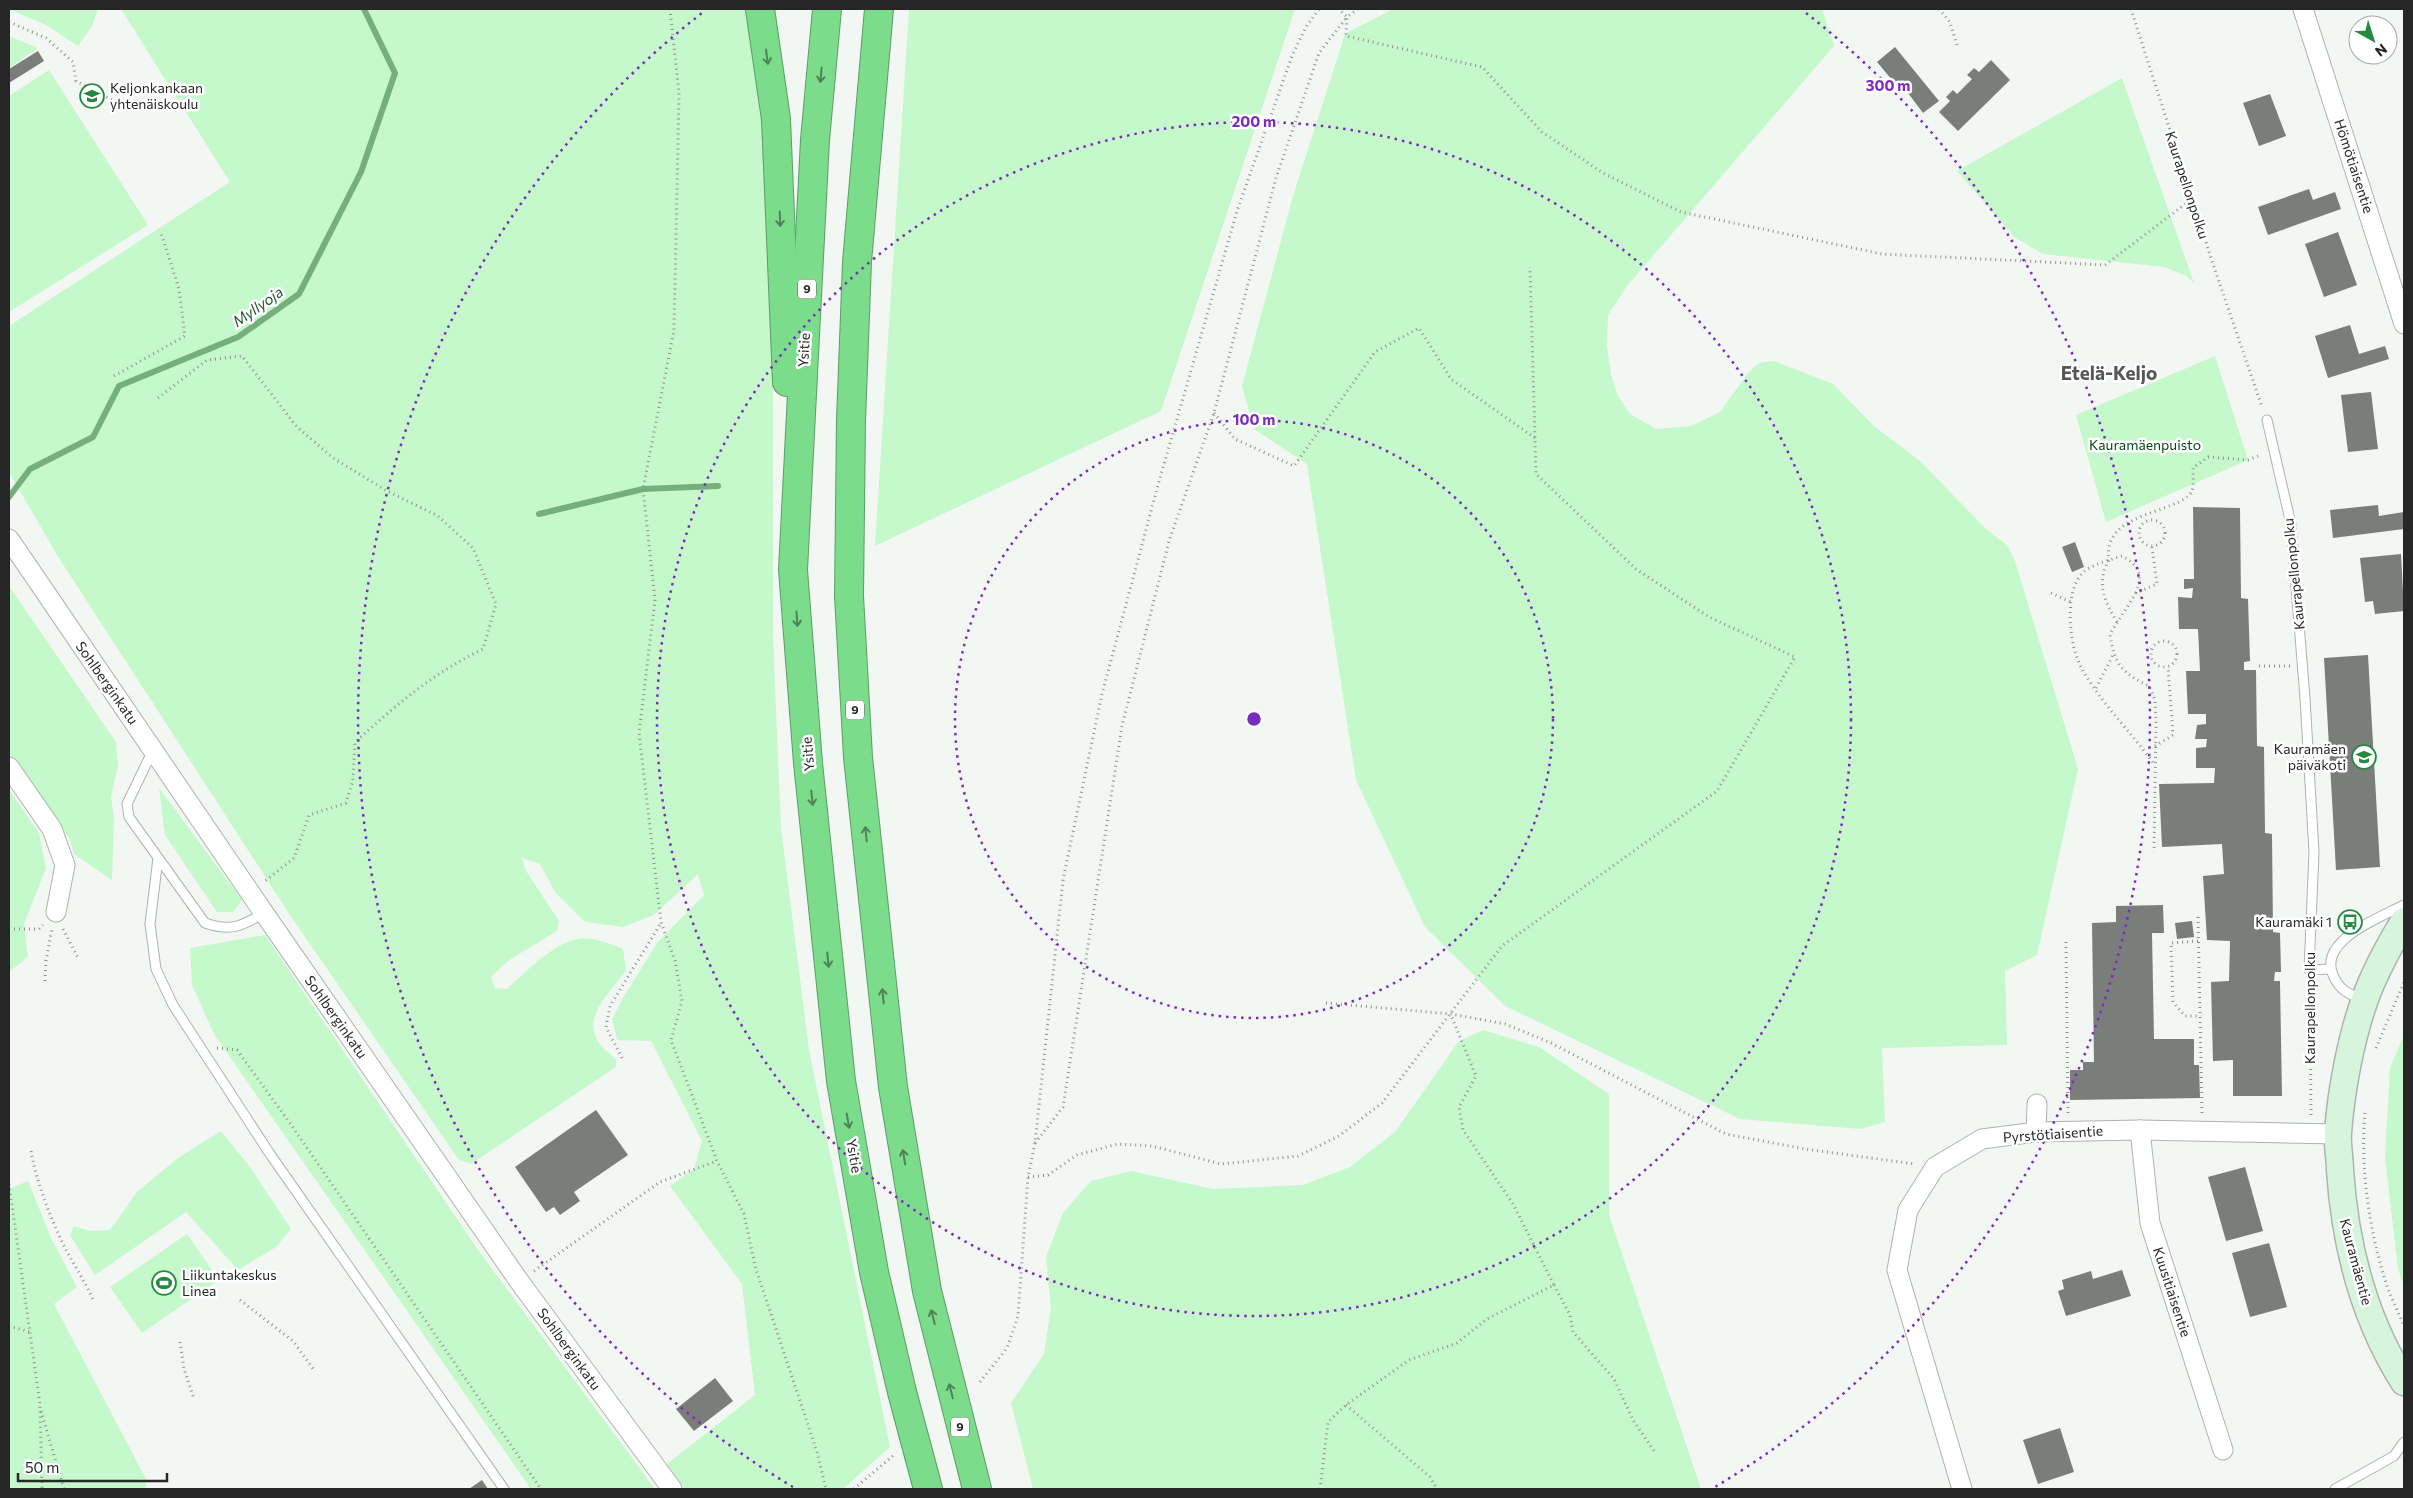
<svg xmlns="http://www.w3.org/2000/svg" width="2413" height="1498" font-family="Commissioner,sans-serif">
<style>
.green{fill:#c5f8cb}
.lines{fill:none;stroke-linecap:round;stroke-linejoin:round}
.stream{stroke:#75af7d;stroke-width:6}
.building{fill:#7a7d7a}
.lane-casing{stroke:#afb3af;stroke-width:11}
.street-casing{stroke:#afb3af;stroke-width:21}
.secondary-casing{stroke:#afb3af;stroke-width:29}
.highway-casing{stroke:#5d9d68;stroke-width:30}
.path{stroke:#909290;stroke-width:3;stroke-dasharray:1 4;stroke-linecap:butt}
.lane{stroke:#fff;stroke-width:9}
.street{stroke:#fff;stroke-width:19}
.secondary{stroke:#d7f5dc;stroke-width:26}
.highway{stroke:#7bdd8c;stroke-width:28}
.oneway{stroke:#508258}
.ring{fill:none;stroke:#7b2cbf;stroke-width:2.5;stroke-dasharray:2.5 5}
.labels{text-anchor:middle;stroke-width:5;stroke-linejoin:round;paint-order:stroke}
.shield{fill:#fff;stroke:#666766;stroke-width:1}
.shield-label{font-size:12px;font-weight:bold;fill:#252625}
.poi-label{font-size:14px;fill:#252625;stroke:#fff;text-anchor:start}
.street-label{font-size:14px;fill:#252625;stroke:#fff}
.park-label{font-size:14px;fill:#07461a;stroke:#fff}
.water-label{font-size:15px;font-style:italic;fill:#1c5629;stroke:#fff}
.district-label{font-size:19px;font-weight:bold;fill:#545754;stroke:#fff}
.centre{fill:#7b2cbf;stroke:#fff;stroke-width:2.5}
.ring-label{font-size:15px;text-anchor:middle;font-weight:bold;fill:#7b2cbf;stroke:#fff;stroke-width:5;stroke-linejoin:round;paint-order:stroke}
</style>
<rect width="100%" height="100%" fill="#f3f7f3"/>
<g class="green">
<polygon points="9,9 98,9 92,26 78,46 46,25"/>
<path d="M 121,9 L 747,9 L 763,108 L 769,189 L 773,381 L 773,637 L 781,828 L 809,1050 L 890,1447 L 843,1489 L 685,1489 L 667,1464 L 755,1395 L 742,1284 L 670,1186 L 694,1169 L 702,1141 L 651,1041 L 617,1040 L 612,1019 L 624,996 L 657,943 L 704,895 L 698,874 L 654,915 L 623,927 L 585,922 L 555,892 L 540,864 L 522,858 L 526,871 L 559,921 L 557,931 L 509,960 L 491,977 L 495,988 L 507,989 C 526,972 551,945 577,939 C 591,936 611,944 623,949 L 626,970 C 603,1002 571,1027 616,1059 L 616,1067 L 471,1164 L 459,1160 L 292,918 L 57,555 L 9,472 L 9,326 L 230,182 Z"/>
<polygon points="909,9 1295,9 1161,411 875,546"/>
<polygon points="1393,9 1822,9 1834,46 1627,286 1608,315 1607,345 1611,375 1618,396 1630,414 1656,429 1691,426 1720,412 1748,373 1759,363 1774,361 1833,384 1874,426 1920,461 1987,530 2007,545 2015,561 2078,769 2037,955 2005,971 2007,1045 1882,1048 1885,1122 1861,1129 1740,1119 1505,1006 1425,927 1356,780 1307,464 1254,429 1242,386 1293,196 1345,34"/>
<polygon points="9,36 38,48 9,68"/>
<polygon points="49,70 148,225 9,312 9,96"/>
<polygon points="2122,78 2194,283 2185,275 2164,267 2043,254 2014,237 1957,171"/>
<polygon points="2215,356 2248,460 2106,522 2076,415"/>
<polygon points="9,586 116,742 118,766 111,797 114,817 112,880 74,854 70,839 9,754"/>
<polygon points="159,788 242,900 233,912 217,912 165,835"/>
<polygon points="9,790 39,833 46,868 24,924 28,957 9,972"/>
<polygon points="265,935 478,1250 655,1489 531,1489 214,1034 192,985 190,948"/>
<polygon points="1483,1030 1539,1047 1609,1094 1609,1215 1701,1489 1033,1489 1011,1403 1044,1354 1051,1308 1046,1257 1063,1213 1091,1181 1131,1171 1213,1189 1303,1185 1350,1167 1395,1132 1459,1041"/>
<polygon points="2404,1035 2404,1286 2398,1269 2385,1157 2390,1068"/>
<polygon points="221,1131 250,1167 291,1229 276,1247 238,1270 186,1212 95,1275 70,1235 74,1226 91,1231 110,1230 137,1192 178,1158"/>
<polygon points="28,1181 51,1238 77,1287 54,1304 147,1481 145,1489 9,1489 9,1189"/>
<polygon points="187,1234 219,1280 142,1333 110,1287"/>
</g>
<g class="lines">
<g class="stream">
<polyline points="9,497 30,469 93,437 119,386 238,337 299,294 361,172 395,73 364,9"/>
<polyline points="539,514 643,489 718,486"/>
</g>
</g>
<g class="building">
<polygon points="1895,47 1939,101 1923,113 1905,89 1902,92 1877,62"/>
<polygon points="38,51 44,61 9,83 9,69"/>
<polygon points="1991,60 2010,80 1958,131 1939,112 1950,101 1946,97 1953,90 1957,94 1972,79 1967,75 1974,68 1979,72"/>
<polygon points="2270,94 2286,136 2259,146 2243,103"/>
<polygon points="2309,189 2313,200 2335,192 2341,209 2268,235 2258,207"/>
<polygon points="2338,232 2357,285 2324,297 2305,244"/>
<polygon points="2350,325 2359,354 2385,346 2389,359 2328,378 2315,336"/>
<polygon points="2371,392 2378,449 2348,452 2341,395"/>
<polygon points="2378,505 2379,516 2404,512 2404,529 2333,538 2330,510"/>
<polygon points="2193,507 2240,508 2241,598 2248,599 2250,661 2244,662 2244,670 2256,670 2257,746 2264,747 2265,833 2272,834 2273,932 2280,933 2281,972 2275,972 2274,981 2280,981 2282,1096 2233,1096 2233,1060 2213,1061 2211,982 2229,981 2230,941 2207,940 2203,876 2224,874 2222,844 2162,847 2159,784 2214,783 2215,768 2196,768 2196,748 2206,747 2207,739 2195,739 2197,725 2206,724 2206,714 2188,714 2186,671 2200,671 2198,629 2179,629 2178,597 2192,598 2193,588 2184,589 2184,579 2194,579"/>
<polygon points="2075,542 2084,567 2072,572 2062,547"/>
<polygon points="2401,554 2404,611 2375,614 2373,601 2365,602 2360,558"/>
<polygon points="2368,655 2380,867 2336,870 2324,658"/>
<polygon points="2163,905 2164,933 2152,933 2154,1039 2194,1039 2194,1065 2199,1065 2200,1098 2070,1100 2070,1070 2083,1070 2083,1062 2094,1062 2092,923 2116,922 2116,906"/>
<polygon points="2192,921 2194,937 2177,939 2175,923"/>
<polygon points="596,1110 628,1155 574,1192 580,1201 560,1215 554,1207 546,1212 515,1167"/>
<polygon points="2245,1167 2263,1231 2226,1241 2208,1177"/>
<polygon points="2269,1243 2287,1307 2250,1317 2232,1253"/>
<polygon points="2122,1270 2131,1296 2066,1316 2058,1291 2064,1289 2062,1280 2091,1271 2093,1279"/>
<polygon points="715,1378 733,1401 694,1431 676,1409"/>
<polygon points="2060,1428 2074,1472 2038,1484 2023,1440"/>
<polygon points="482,1480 488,1489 469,1489"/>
</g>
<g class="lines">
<g class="lane-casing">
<g id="lane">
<polyline points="2267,420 2291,524 2305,698 2314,852 2309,970 2330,969"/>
<path d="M 153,750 L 127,804 L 129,817 L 205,923 C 231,932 242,926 264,913"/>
<polyline points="158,858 150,924 156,969 173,1005 270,1154 504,1489"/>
<path d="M 2362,998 C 2348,995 2339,989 2333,975 C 2318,940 2381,917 2404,905"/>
<polyline points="2335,1489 2394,1456 2404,1442"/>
</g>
</g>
<g class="street-casing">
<g id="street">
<polyline points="2303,9 2404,324"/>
<polyline points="9,539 264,913 519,1281 672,1489"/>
<polyline points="9,767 52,829 65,865 56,912"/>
<polyline points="2140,1130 2150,1223 2223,1450"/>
<polyline points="2036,1132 2037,1104"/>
<polyline points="1962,1489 1897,1270 1908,1210 1935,1167 1982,1139 2036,1132 2140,1130 2338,1134"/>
</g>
</g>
<g class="secondary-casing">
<path id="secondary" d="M 2404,921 C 2389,946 2375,971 2365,999 C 2351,1038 2341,1091 2338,1133 C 2337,1145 2340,1158 2340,1170 C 2345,1244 2364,1319 2404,1382"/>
</g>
<g class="highway-casing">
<g id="highway">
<polyline points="760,9 776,119 787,382"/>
<polyline points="827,9 815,140 793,570 808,763 841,1081 874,1272 902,1392 928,1489"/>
<polyline points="879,9 857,262 851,420 849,596 858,757 893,1087 927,1291 977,1489"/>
</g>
</g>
<g class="path">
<polyline points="670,9 679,93 674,330 643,489 655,600 639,733 661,922 675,961 682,1001 671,1040 717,1161 744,1214 755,1266 817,1452 826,1489"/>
<polyline points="1358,9 1347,17 1346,36 1482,67 1542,132 1603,173 1681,212 1882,254 2105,265 2192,199"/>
<polyline points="1939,9 1950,22 1957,45"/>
<polyline points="2131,9 2213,264 2262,407"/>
<polyline points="9,22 46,38 73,62 76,81 112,100"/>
<polyline points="114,376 185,336 179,289 161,233"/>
<path d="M 158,398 L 207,360 L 242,356 L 297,427 L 333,458 L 387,491 L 438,516 L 473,548 L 496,604 L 483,649 C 430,675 398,704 355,742 L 353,780 L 346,803 L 309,815 L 294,858 L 264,882"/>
<polyline points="1214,413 1235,439 1294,466 1375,352 1419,328 1451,379 1535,438"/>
<circle cx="2152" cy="533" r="13"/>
<path d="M 2152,547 L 2157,584 L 2136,593 L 2110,634 C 2114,664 2122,673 2149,686 L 2155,700 L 2156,720 L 2154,852"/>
<polyline points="2051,593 2071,602"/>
<path d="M 2136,593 C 2143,575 2139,565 2122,556 C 2110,560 2097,563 2086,570 C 2062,588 2069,646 2082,669 C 2101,703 2131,732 2154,764"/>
<path d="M 2117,622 C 2104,601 2096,582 2109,560 C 2101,511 2180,514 2192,491 C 2194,486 2193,474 2193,468 L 2208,457 L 2248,460 L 2261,455"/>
<circle cx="2164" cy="654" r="13"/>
<polyline points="2259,666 2290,666"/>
<polyline points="2096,688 2113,655"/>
<polyline points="2155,746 2173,735 2168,667"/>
<polyline points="2198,917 2202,1113"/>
<polyline points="9,929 39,929 43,925"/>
<polyline points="63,929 78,958"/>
<polyline points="2198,941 2171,943 2173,1002 2185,1016 2200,1016"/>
<polyline points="2066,942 2068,1113"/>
<polyline points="45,981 46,961 52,929"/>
<polyline points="2310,984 2311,1115"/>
<polyline points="1326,1003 1451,1014 1505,1024 1549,1042 1726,1134 1805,1149 1915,1164"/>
<polyline points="217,1048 237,1050 292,1126 541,1489"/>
<polyline points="2376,1048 2404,982"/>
<polyline points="622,1058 606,1027 610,1006 661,923"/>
<path d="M 2365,1113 C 2360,1167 2369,1228 2385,1280 C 2390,1296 2398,1311 2404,1326"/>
<polyline points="1035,1143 1063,1107 1122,726 1169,541 1214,413 1276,178 1319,53 1347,17 1339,9"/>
<path d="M 31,1151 C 36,1179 46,1206 58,1233 C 68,1257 84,1278 94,1302"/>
<polyline points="1028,1177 1048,1175 1077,1155 1118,1144 1152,1146 1221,1164 1298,1156 1339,1136 1382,1103 1502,946 1717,791 1795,657 1709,617 1636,569 1536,474 1530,267"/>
<polyline points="9,1184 40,1404 42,1489"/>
<polyline points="534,1271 660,1182 717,1161"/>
<polyline points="1554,1285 1570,1315 1573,1332 1614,1379 1633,1420 1654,1451"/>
<polyline points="240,1300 293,1341 314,1370"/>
<polyline points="9,1326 30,1332"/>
<polyline points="180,1342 184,1369 194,1399"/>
<polyline points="980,1382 1007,1348 1018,1316 1028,1177 1035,1143 1063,880 1102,694 1158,485 1237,211 1292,56 1306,27 1319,9"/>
<polyline points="1346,1405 1430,1477 1437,1489"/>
<polyline points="41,1411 64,1489"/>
<polyline points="854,1489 895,1454"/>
<polyline points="1320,1489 1328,1422 1346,1405 1409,1360 1457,1343 1487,1319 1554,1285 1513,1204 1463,1130 1459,1107 1476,1076 1451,1015"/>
</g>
<use href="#lane" class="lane"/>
<use href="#street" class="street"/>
<use href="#secondary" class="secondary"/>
<use href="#highway" class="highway"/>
</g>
<defs><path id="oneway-shaft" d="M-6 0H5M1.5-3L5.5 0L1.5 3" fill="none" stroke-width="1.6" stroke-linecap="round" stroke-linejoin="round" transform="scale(1.25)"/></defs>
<g class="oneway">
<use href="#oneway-shaft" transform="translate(767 57) rotate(82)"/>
<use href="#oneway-shaft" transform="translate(821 75) rotate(95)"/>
<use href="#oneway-shaft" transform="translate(780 219) rotate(88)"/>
<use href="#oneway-shaft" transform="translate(797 619) rotate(86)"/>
<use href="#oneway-shaft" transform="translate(812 798) rotate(84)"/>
<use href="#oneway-shaft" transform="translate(866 834) rotate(-96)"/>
<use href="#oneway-shaft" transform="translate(828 960) rotate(84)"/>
<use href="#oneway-shaft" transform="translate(883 996) rotate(-96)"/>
<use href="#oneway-shaft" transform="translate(848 1121) rotate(80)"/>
<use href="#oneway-shaft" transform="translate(904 1157) rotate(-99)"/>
<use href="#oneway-shaft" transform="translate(933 1317) rotate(-104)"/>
<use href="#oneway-shaft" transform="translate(951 1391) rotate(-104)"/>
</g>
<g class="ring">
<circle cx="1254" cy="719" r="299"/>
<circle cx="1254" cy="719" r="597"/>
<path d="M793 1487A896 896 0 0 1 702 13M1806 13A896 896 0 0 1 1715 1487"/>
</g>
<defs>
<g id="school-ring" transform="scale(1.25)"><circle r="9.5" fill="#fff" stroke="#258a40" stroke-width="1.5"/><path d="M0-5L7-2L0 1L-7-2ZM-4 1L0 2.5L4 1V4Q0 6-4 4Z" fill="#258a40"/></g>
<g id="bus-ring" transform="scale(1.25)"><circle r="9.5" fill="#fff" stroke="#258a40" stroke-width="1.5"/><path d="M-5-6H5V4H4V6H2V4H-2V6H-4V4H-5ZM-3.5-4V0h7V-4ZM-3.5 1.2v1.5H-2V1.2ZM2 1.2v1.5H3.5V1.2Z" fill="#258a40"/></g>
<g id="stadium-ring" transform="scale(1.25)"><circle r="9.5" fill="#fff" stroke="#258a40" stroke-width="1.5"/><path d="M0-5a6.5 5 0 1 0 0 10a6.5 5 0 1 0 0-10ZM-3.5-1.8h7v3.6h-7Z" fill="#258a40"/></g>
</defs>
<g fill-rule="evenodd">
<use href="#school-ring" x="92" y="96"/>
<use href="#school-ring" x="2364" y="757"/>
<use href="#bus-ring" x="2350" y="922"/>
<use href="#stadium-ring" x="164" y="1283"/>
</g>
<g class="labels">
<g class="shield">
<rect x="798" y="279.5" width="18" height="19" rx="4"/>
<rect x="846" y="700.5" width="18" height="19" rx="4"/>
<rect x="951" y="1417.5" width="18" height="19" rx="4"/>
</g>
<g class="shield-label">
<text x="807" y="293">9</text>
<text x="855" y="714">9</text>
<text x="960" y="1431">9</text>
</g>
<g class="poi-label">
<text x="110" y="93">Keljonkankaan<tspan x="110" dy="16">yhtenäiskoulu</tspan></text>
<text x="2346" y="754" text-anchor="end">Kauramäen<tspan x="2346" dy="16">päiväkoti</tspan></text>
<text x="2332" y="927" text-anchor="end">Kauramäki 1</text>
<text x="182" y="1280">Liikuntakeskus<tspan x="182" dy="16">Linea</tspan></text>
</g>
<g class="street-label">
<text transform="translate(2354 166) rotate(72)" y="5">Hömötiaisentie</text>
<text transform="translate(2187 185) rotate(72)" y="5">Kaurapellonpolku</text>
<text transform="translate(804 350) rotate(-87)" y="5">Ysitie</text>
<text transform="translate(2294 574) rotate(-96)" y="5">Kaurapellonpolku</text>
<text transform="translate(107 683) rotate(55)" y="5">Sohlberginkatu</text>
<text transform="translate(808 754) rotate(-95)" y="5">Ysitie</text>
<text transform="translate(2310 1008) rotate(-90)" y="5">Kaurapellonpolku</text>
<text transform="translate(336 1017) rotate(55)" y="5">Sohlberginkatu</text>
<text transform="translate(2053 1134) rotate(-4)" y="5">Pyrstötiaisentie</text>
<text transform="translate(854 1156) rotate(80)" y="5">Ysitie</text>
<text transform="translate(2356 1262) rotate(75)" y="5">Kauramäentie</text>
<text transform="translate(2172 1292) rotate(72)" y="5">Kuusitiaisentie</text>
<text transform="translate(569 1349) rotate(54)" y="5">Sohlberginkatu</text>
</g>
<g class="park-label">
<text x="2145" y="450">Kauramäenpuisto</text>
</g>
<g class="water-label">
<text transform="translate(258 307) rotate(-35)" y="5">Myllyoja</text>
</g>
<g class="district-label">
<text x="2109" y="380">Etelä-Keljo</text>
</g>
</g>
<circle cx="1254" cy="719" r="8" class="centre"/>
<g class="ring-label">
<text x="1888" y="91">300 m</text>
<text x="1254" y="127">200 m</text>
<text x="1254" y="425">100 m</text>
</g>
<rect width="2413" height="1498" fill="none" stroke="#252625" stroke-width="20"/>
<g transform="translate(2373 40) rotate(141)"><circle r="24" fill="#ffffff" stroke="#a8a8a8"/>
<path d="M0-4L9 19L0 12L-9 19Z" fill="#258a40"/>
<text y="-8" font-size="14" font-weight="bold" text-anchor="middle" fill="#252625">N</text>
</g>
<path d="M18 1473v8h149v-8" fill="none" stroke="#252625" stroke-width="2.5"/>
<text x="25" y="1473" font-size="15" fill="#252625" stroke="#ffffff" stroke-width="4" paint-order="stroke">50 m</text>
</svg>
